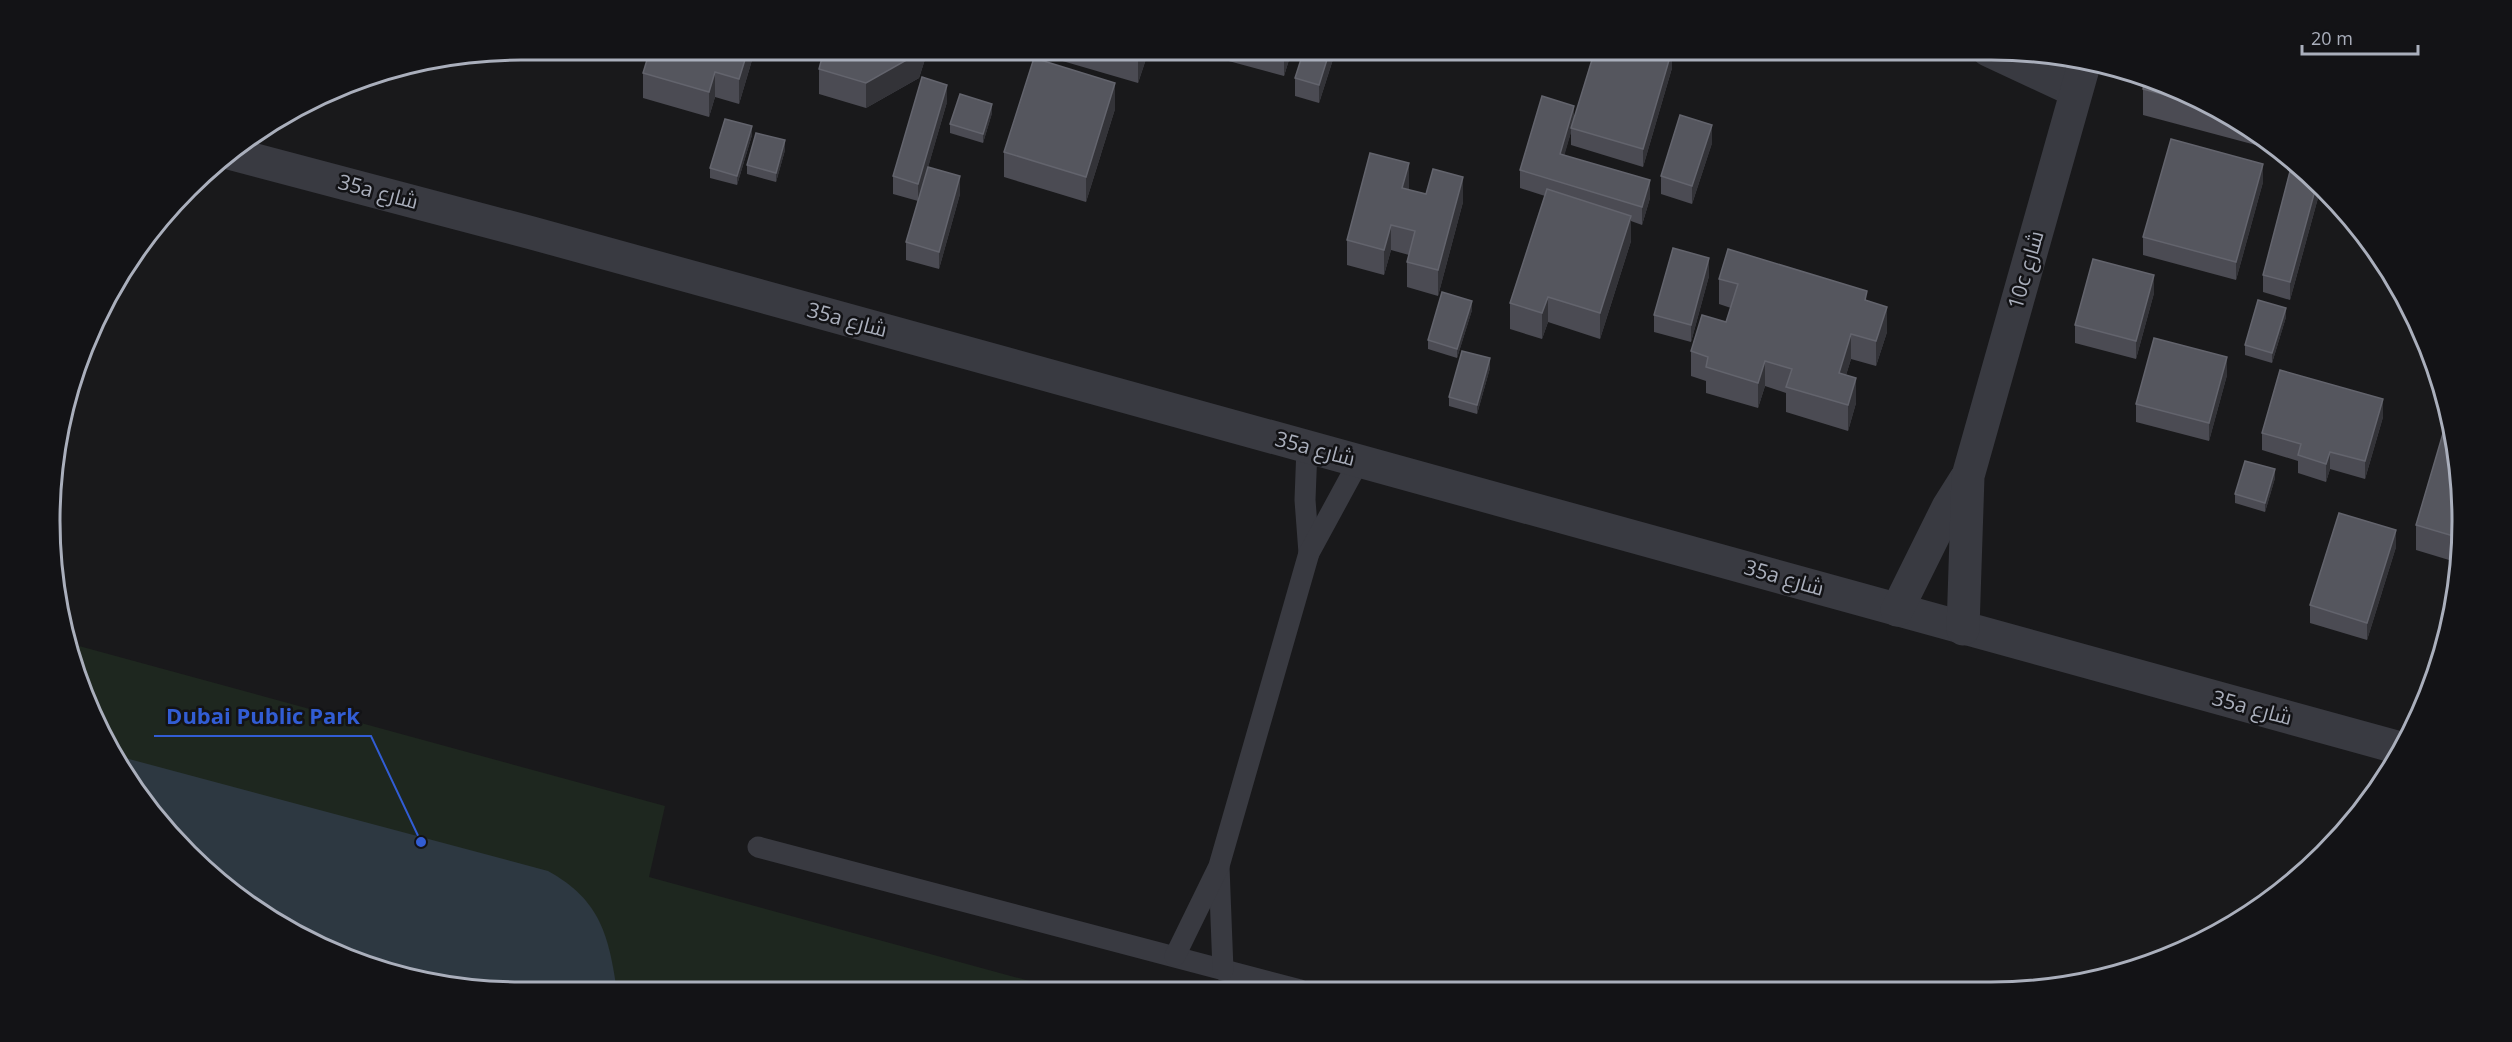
<svg xmlns="http://www.w3.org/2000/svg" width="2512" height="1042" font-family="'Open Sans',Cairo,sans-serif">
<style>
.green{fill:#1e271f}
.water{fill:#2d3841}
.lines{fill:none;stroke-linecap:round;stroke-linejoin:round}
.service{stroke:#393a41;stroke-width:21}
.minor{stroke:#393a41;stroke-width:33}
.wall{fill:#4b4b53}
.shaded-wall{fill:#333338}
.building{fill:#55565e;stroke:#63646d;stroke-width:1.5}
.labels{text-anchor:middle;stroke-width:5;stroke-linejoin:round;paint-order:stroke}
.street-label{font-size:21px;fill:#aaafbc;stroke:#131316}
.rim{fill:none;stroke:#aaafbc;stroke-width:3}
.leader{fill:none;stroke:#325dd4;stroke-width:2}
.callout-dot{fill:#325dd4;stroke:#131316;stroke-width:2}
.callout-label{font-size:22px;text-anchor:middle;font-weight:bold;fill:#325dd4;stroke:#131316;stroke-width:5;stroke-linejoin:round;paint-order:stroke}
</style>
<rect width="100%" height="100%" fill="#19191b"/>
<polygon class="green" points="68,643 665,806 649,877 1066,991 521,992 370,968 234,895 129,783 85,701"/>
<path class="water" d="M 114,755 L 548,871 C 601,900 609,937 617,992 L 521,992 L 370,968 L 234,895 L 129,783 Z"/>
<g class="lines">
<g class="service">
<polyline points="1307,447 1305,500 1309,553"/>
<polyline points="758,847 1300,990"/>
<polyline points="1219,867 1223,970"/>
<polyline points="1175,956 1219,866 1309,553 1359,461"/>
</g>
<g class="minor">
<polyline points="1988,50 2076,91"/>
<polyline points="229,153 532,233 2400,748"/>
<polyline points="1897,610 1948,507 1965,480"/>
<polyline points="1963,629 1968,476 2084,65"/>
</g>
</g>
<g class="wall">
<polygon points="650,50 755,50 739,104 715,97 709,117 643,98 643,73"/>
<polygon points="793,50 928,50 919,78 866,108 819,94 819,69 822,58"/>
<polygon points="1059,50 1149,50 1138,83 1059,60"/>
<polygon points="1188,50 1292,50 1284,76"/>
<polygon points="1336,50 1319,103 1295,96 1295,78"/>
<polygon points="1672,68 1643,167 1571,145 1571,132 1564,155 1650,198 1642,225 1631,221 1631,241 1600,339 1548,322 1542,339 1510,329 1510,303 1545,196 1520,188 1520,170 1574,119"/>
<polygon points="2143,89 2226,112 2282,152 2143,115"/>
<polygon points="947,102 928,167 960,194 939,269 906,260 906,242 918,201 893,194 893,176"/>
<polygon points="1115,109 1086,202 1004,177 1004,152"/>
<polygon points="992,113 983,143 950,133 950,124"/>
<polygon points="752,135 737,185 710,178 710,168"/>
<polygon points="1712,143 1692,204 1661,194 1661,176"/>
<polygon points="785,150 776,182 747,174 747,165"/>
<polygon points="2302,166 2321,187 2290,300 2263,292 2263,275"/>
<polygon points="2263,182 2236,280 2143,255 2143,237"/>
<polygon points="1409,190 1463,202 1438,296 1407,287 1407,262 1409,255 1391,250 1384,275 1347,265 1347,240"/>
<polygon points="1709,276 1691,342 1654,332 1654,315"/>
<polygon points="1719,279 1867,301 1887,332 1876,366 1851,359 1846,375 1856,403 1848,431 1786,412 1786,393 1765,386 1758,408 1706,393 1706,381 1691,376 1691,351 1726,322 1731,308 1719,304"/>
<polygon points="2154,293 2136,359 2075,343 2075,325"/>
<polygon points="1472,310 1457,358 1428,349 1428,340"/>
<polygon points="2286,317 2272,363 2245,355 2245,345"/>
<polygon points="1490,368 1477,414 1449,406 1449,397"/>
<polygon points="2227,375 2209,441 2136,422 2136,404"/>
<polygon points="2383,417 2365,479 2330,469 2326,482 2298,473 2298,461 2262,450 2262,433"/>
<polygon points="2275,478 2265,512 2235,503 2235,494"/>
<polygon points="2461,490 2459,563 2416,550 2416,525"/>
<polygon points="2396,547 2367,640 2310,623 2310,605"/>
</g>
<g class="shaded-wall">
<polygon points="748,50 755,50 739,104 739,79"/>
<polygon points="920,50 928,50 919,78 866,108 866,83"/>
<polygon points="1141,50 1149,50 1138,83 1138,58"/>
<polygon points="1284,50 1292,50 1284,76"/>
<polygon points="1330,50 1336,50 1319,103 1319,85"/>
<polygon points="1672,50 1672,68 1643,167 1643,149"/>
<polygon points="715,72 715,97 709,117 709,92"/>
<polygon points="1115,83 1115,109 1086,202 1086,177"/>
<polygon points="947,85 947,102 918,202 918,184"/>
<polygon points="992,104 992,113 983,143 983,134"/>
<polygon points="1574,106 1574,123 1571,128 1571,132 1560,171 1560,154"/>
<polygon points="1712,125 1712,143 1692,204 1692,186"/>
<polygon points="752,126 752,135 737,185 737,176"/>
<polygon points="785,140 785,150 776,182 776,173"/>
<polygon points="1409,163 1409,189 1402,213 1402,188"/>
<polygon points="2263,164 2263,182 2236,280 2236,262"/>
<polygon points="960,176 960,194 939,269 939,252"/>
<polygon points="1463,177 1463,202 1438,296 1438,270"/>
<polygon points="1650,180 1650,198 1642,225 1642,207"/>
<polygon points="2317,183 2321,187 2290,300 2290,282"/>
<polygon points="1631,216 1631,241 1600,339 1600,313"/>
<polygon points="1391,225 1391,250 1384,275 1384,250"/>
<polygon points="1709,258 1709,276 1691,342 1691,325"/>
<polygon points="2154,275 2154,293 2136,359 2136,341"/>
<polygon points="1548,297 1548,322 1542,339 1542,313"/>
<polygon points="1472,301 1472,310 1457,358 1457,349"/>
<polygon points="1887,307 1887,332 1876,366 1876,341"/>
<polygon points="2286,308 2286,317 2272,363 2272,353"/>
<polygon points="1851,334 1851,359 1839,398 1839,373"/>
<polygon points="2227,357 2227,375 2209,441 2209,423"/>
<polygon points="1490,358 1490,368 1477,414 1477,405"/>
<polygon points="1765,361 1765,386 1758,408 1758,383"/>
<polygon points="1856,378 1856,403 1848,431 1848,405"/>
<polygon points="2383,399 2383,417 2365,479 2365,461"/>
<polygon points="2330,452 2330,469 2326,482 2326,464"/>
<polygon points="2275,469 2275,478 2265,512 2265,503"/>
<polygon points="2396,530 2396,547 2367,640 2367,623"/>
</g>
<g class="building">
<polygon points="650,50 748,50 739,79 715,72 709,92 643,73"/>
<polygon points="824,50 920,50 919,53 866,83 819,69"/>
<polygon points="1109,50 1141,50 1138,58"/>
<polygon points="1304,50 1330,50 1319,85 1295,78"/>
<polygon points="1595,50 1672,50 1643,149 1571,128"/>
<polygon points="1034,58 1115,83 1086,177 1004,152"/>
<polygon points="2146,76 2224,111 2143,89"/>
<polygon points="922,77 947,85 918,184 893,176"/>
<polygon points="960,94 992,104 983,134 950,124"/>
<polygon points="1542,96 1574,106 1560,154 1650,180 1642,207 1520,170"/>
<polygon points="1680,115 1712,125 1692,186 1661,176"/>
<polygon points="725,119 752,126 737,176 710,168"/>
<polygon points="756,133 785,140 776,173 747,165"/>
<polygon points="2171,139 2263,164 2236,262 2143,237"/>
<polygon points="1370,153 1409,163 1402,188 1426,194 1433,169 1463,177 1438,270 1407,262 1415,231 1391,225 1384,250 1347,240"/>
<polygon points="2293,160 2302,166 2317,183 2290,282 2263,275"/>
<polygon points="928,167 960,176 939,252 906,242"/>
<polygon points="1547,189 1631,216 1600,313 1548,297 1542,313 1510,303"/>
<polygon points="1673,248 1709,258 1691,325 1654,315"/>
<polygon points="1728,249 1867,291 1865,300 1887,307 1876,341 1851,334 1839,373 1856,378 1848,405 1786,387 1792,369 1765,361 1758,383 1706,367 1708,357 1691,351 1702,315 1726,322 1738,284 1719,279"/>
<polygon points="2093,259 2154,275 2136,341 2075,325"/>
<polygon points="1442,292 1472,301 1457,349 1428,340"/>
<polygon points="2258,300 2286,308 2272,353 2245,345"/>
<polygon points="2154,338 2227,357 2209,423 2136,404"/>
<polygon points="1462,351 1490,358 1477,405 1449,397"/>
<polygon points="2280,370 2383,399 2365,461 2330,452 2326,464 2298,455 2301,444 2262,433"/>
<polygon points="2449,413 2461,490 2460,538 2416,525"/>
<polygon points="2245,461 2275,469 2265,503 2235,494"/>
<polygon points="2339,513 2396,530 2367,623 2310,605"/>
</g>
<g class="labels">
<g class="street-label">
<text transform="translate(378 192) rotate(15)" y="7">35a شارع</text>
<text transform="translate(2026 270) rotate(-74)" y="7">10c شارع</text>
<text transform="translate(847 320) rotate(15)" y="7">35a شارع</text>
<text transform="translate(1315 449) rotate(15)" y="7">35a شارع</text>
<text transform="translate(1784 578) rotate(16)" y="7">35a شارع</text>
<text transform="translate(2252 708) rotate(15)" y="7">35a شارع</text>
</g>
</g>
<path d="M0 0H2512V1042H0ZM521 60H1991A461 461 0 0 1 2452 521V521A461 461 0 0 1 1991 982H521A461 461 0 0 1 60 521V521A461 461 0 0 1 521 60Z" fill="#131316" fill-rule="evenodd"/>
<path class="rim" d="M521 60H1991A461 461 0 0 1 2452 521V521A461 461 0 0 1 1991 982H521A461 461 0 0 1 60 521V521A461 461 0 0 1 521 60Z"/>
<path class="leader" d="M421 842L371 736H154"/>
<circle class="callout-dot" cx="421" cy="842" r="6"/>
<g class="callout-label">
<text x="263" y="724">Dubai Public Park</text>
</g>
<path d="M2302 45v9h116v-9" fill="none" stroke="#aaafbc" stroke-width="3"/>
<text x="2311" y="45" font-size="18" fill="#aaafbc" stroke="#131316" stroke-width="4.5" paint-order="stroke">20 m</text>
</svg>
